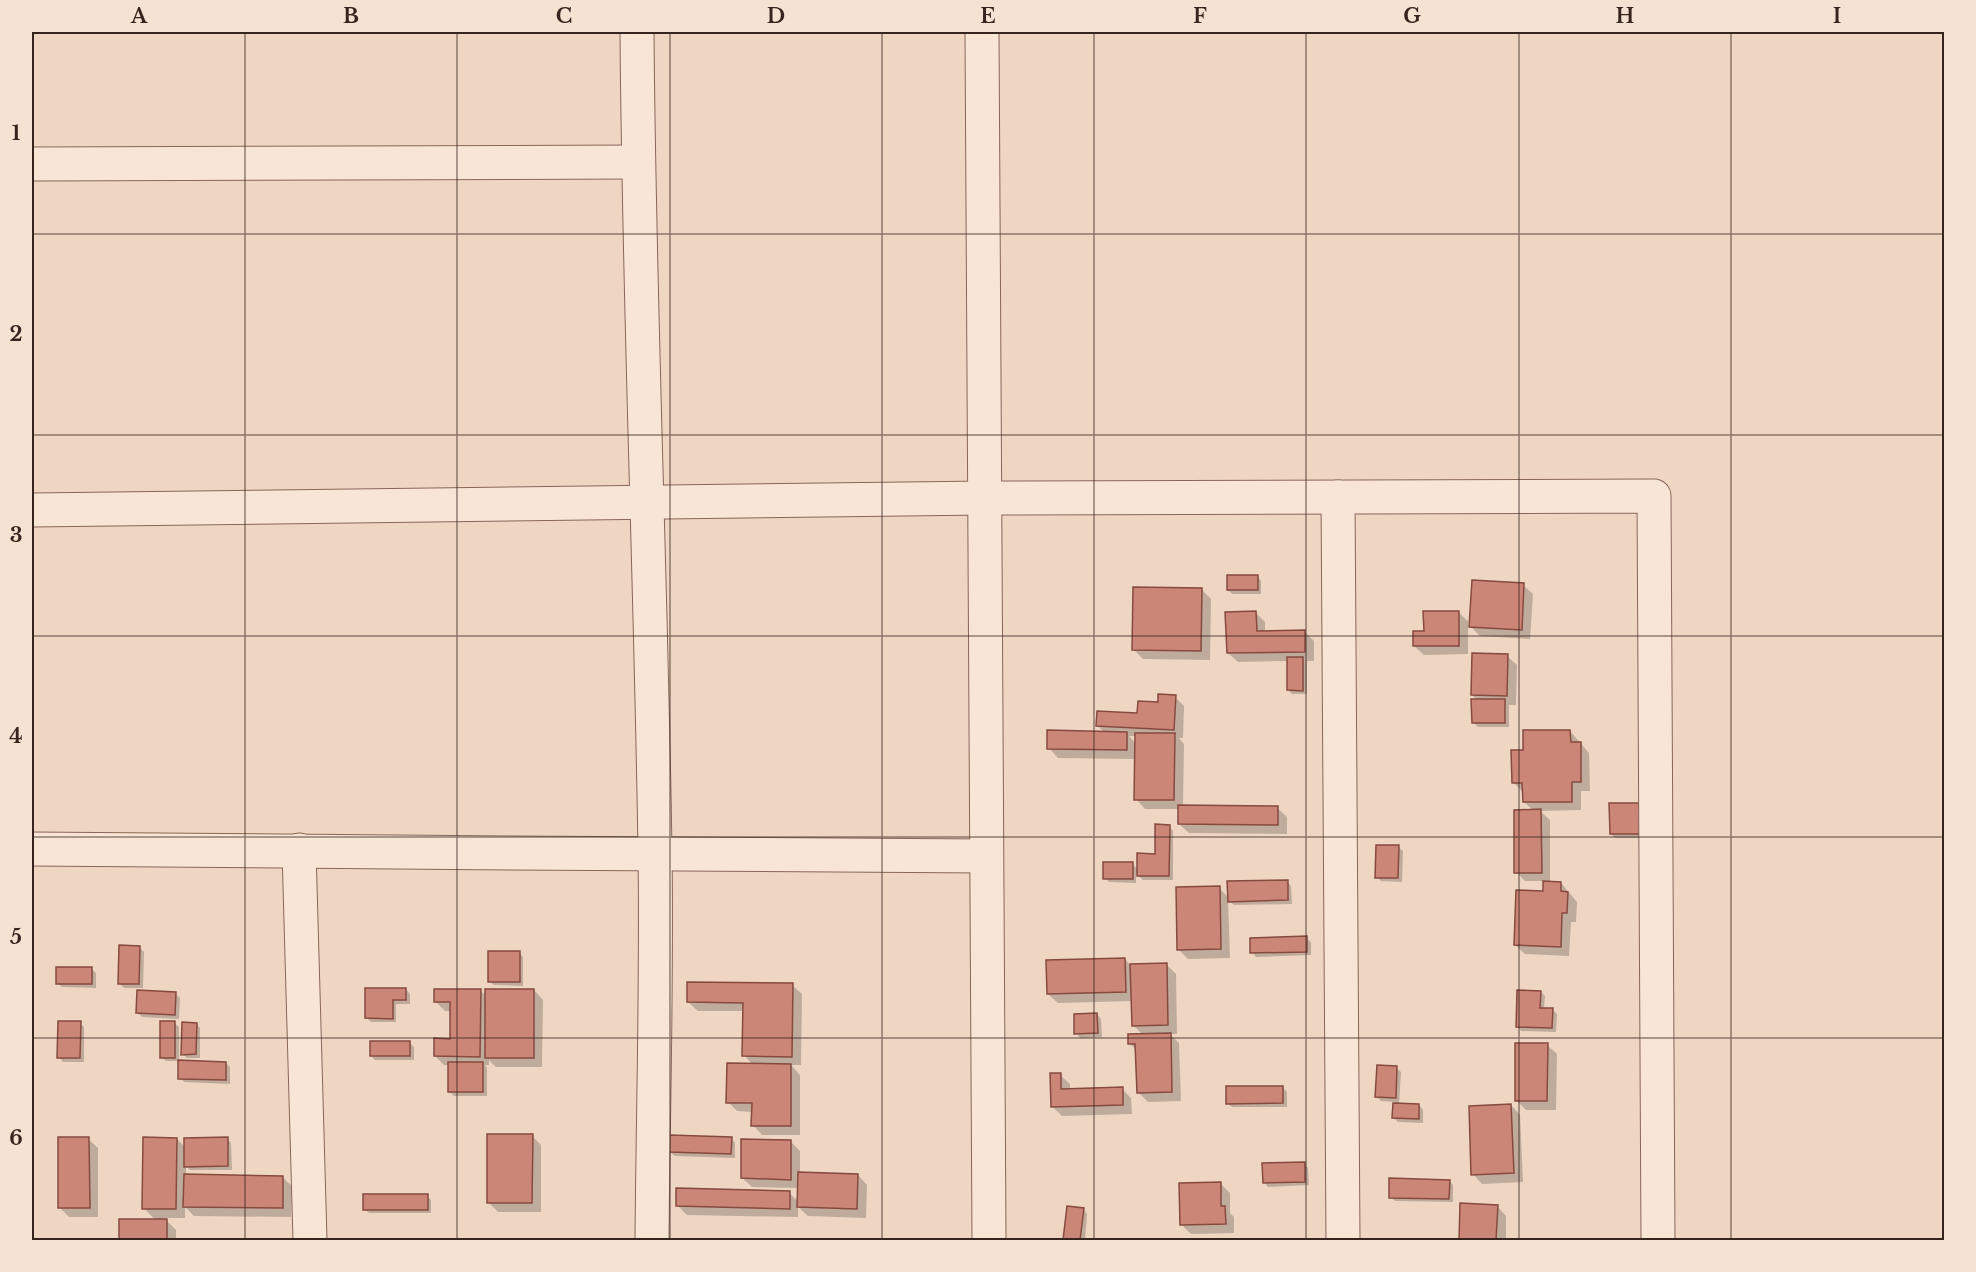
<svg xmlns="http://www.w3.org/2000/svg" width="1976" height="1272" font-family="'Libre Baskerville',serif">
<style>
.shadow{fill:#0003;fill-rule:evenodd}
.building{fill:#cc8678;stroke:#874a3f;stroke-width:1.5}
.lines{fill:none;stroke-linecap:round;stroke-linejoin:round}
.street-casing{stroke:#886659;stroke-width:35}
.street{stroke:#f9e5d6;stroke-width:33}
.grid{fill:none;stroke:#38241e;stroke-width:1.5;stroke-opacity:0.55}
.neatline{fill:none;stroke:#38241e;stroke-width:2}
.grid-label{font-size:20px;text-anchor:middle;font-weight:bold;fill:#38241e}
</style>
<rect width="100%" height="100%" fill="#eed6c2"/>
<g class="shadow">
<polygon points="1257,576 1261,581 1261,594 1232,594 1228,590"/>
<polygon points="1523,585 1533,594 1530,639 1480,636 1471,627"/>
<polygon points="1202,590 1211,599 1210,660 1143,659 1134,650"/>
<polygon points="1458,612 1468,621 1468,654 1424,655 1414,646"/>
<polygon points="1256,613 1265,622 1265,632 1304,631 1314,641 1314,661 1307,661 1307,694 1292,694 1288,690 1288,661 1238,662 1228,653"/>
<polygon points="1507,656 1517,665 1516,705 1509,705 1509,727 1478,727 1473,722 1478,701 1472,695"/>
<path d="M 1175,697 L 1184,706 L 1183,738 L 1179,738 L 1184,744 L 1183,807 L 1277,808 L 1287,817 L 1287,834 L 1189,833 L 1179,824 L 1179,809 L 1145,809 L 1136,799 L 1136,759 L 1058,758 L 1049,748 L 1105,733 L 1098,726 L 1138,714 ZM 1129,736 L 1136,736 L 1136,744 Z"/>
<polygon points="1570,731 1589,753 1590,791 1581,791 1581,810 1540,811 1550,820 1550,883 1561,883 1577,902 1576,922 1571,922 1569,956 1525,954 1515,945 1545,892 1545,881 1525,881 1516,872 1534,811 1524,802 1523,792 1513,782 1525,752"/>
<polygon points="1611,804 1646,838 1615,838 1611,834"/>
<polygon points="1169,826 1173,831 1173,880 1143,880 1136,873 1136,883 1109,882 1105,878 1132,864 1139,870 1157,855"/>
<polygon points="1398,847 1403,851 1402,882 1381,881 1377,877"/>
<polygon points="1287,882 1291,886 1292,904 1234,905 1228,900 1230,958 1188,959 1179,950 1219,888 1229,898"/>
<polygon points="1306,938 1311,942 1311,955 1256,957 1252,952"/>
<polygon points="140,948 144,952 143,988 124,988 120,984"/>
<polygon points="519,953 523,957 523,986 494,985 489,981"/>
<polygon points="1125,959 1130,965 1166,964 1176,974 1177,1034 1170,1034 1179,1043 1181,1101 1148,1102 1138,1092 1137,1050 1130,1044 1143,1035 1133,1025 1133,1001 1058,1003 1048,994"/>
<polygon points="92,969 96,973 96,988 62,987 57,983"/>
<polygon points="792,985 802,994 801,1065 791,1065 800,1075 800,1135 762,1135 753,1125 753,1112 737,1111 728,1102 753,1065 744,1055 744,1011 698,1011 688,1002"/>
<polygon points="406,989 410,994 410,1004 396,1004 396,1022 371,1022 366,1017"/>
<polygon points="480,990 487,997 534,990 543,1000 542,1067 496,1067 489,1060 489,1065 485,1065 487,1068 487,1096 454,1096 449,1091 449,1065 444,1065 435,1056 452,1040 452,1011 445,1011 435,1001"/>
<polygon points="1541,992 1545,996 1544,1009 1552,1009 1557,1014 1556,1032 1521,1031 1517,1026"/>
<polygon points="175,993 180,998 179,1019 142,1017 138,1013"/>
<polygon points="1097,1014 1101,1019 1102,1037 1080,1038 1076,1033"/>
<polygon points="80,1023 84,1027 84,1062 63,1062 59,1057"/>
<polygon points="174,1023 179,1027 179,1061 166,1061 161,1057"/>
<polygon points="196,1024 200,1028 200,1058 187,1058 183,1054"/>
<polygon points="410,1043 414,1047 414,1060 375,1060 371,1056"/>
<polygon points="1547,1045 1557,1054 1556,1110 1526,1110 1516,1100"/>
<polygon points="226,1063 230,1067 230,1084 184,1082 180,1078"/>
<polygon points="1396,1068 1401,1072 1399,1105 1419,1105 1423,1110 1423,1123 1398,1122 1394,1118 1395,1102 1381,1101 1377,1097"/>
<polygon points="1060,1075 1070,1084 1070,1090 1122,1089 1131,1098 1132,1114 1062,1116 1052,1106"/>
<polygon points="1283,1088 1287,1092 1287,1107 1232,1107 1227,1103"/>
<polygon points="1511,1105 1520,1115 1523,1182 1482,1184 1473,1174"/>
<polygon points="532,1136 541,1145 541,1212 498,1212 488,1202"/>
<polygon points="731,1138 735,1143 735,1158 675,1156 670,1152"/>
<polygon points="88,1139 98,1148 98,1217 69,1217 59,1207"/>
<polygon points="177,1139 186,1148 227,1139 231,1143 232,1170 190,1170 186,1166 186,1175 282,1177 292,1186 291,1217 194,1216 185,1207 185,1218 164,1218 176,1230 176,1240 120,1240 120,1221 156,1221 144,1208"/>
<polygon points="791,1142 800,1151 800,1174 858,1175 867,1185 866,1218 808,1216 798,1207 798,1217 687,1215 677,1205 789,1193 799,1202 799,1188 752,1187 742,1178"/>
<polygon points="1304,1163 1308,1168 1309,1185 1268,1187 1264,1182"/>
<polygon points="1449,1181 1453,1185 1453,1202 1395,1201 1390,1197"/>
<polygon points="1220,1183 1230,1193 1230,1213 1234,1217 1234,1233 1191,1234 1181,1224"/>
<polygon points="427,1196 431,1200 431,1213 369,1213 365,1209"/>
<polygon points="1461,1205 1497,1206 1506,1216 1506,1240 1460,1240"/>
<polygon points="1069,1208 1083,1209 1087,1214 1085,1240 1065,1240"/>
<polygon points="1109,1238 1128,1239 1129,1240 1109,1240"/>
</g>
<g class="building">
<rect x="1227" y="575" width="31" height="15"/>
<polygon points="1472,580 1524,583 1522,630 1469,627"/>
<polygon points="1133,587 1202,588 1201,651 1132,650"/>
<polygon points="1256,611 1257,631 1305,630 1305,652 1227,653 1225,612"/>
<polygon points="1423,611 1459,611 1459,646 1413,646 1413,631 1424,631"/>
<polygon points="1472,653 1508,654 1507,696 1471,695"/>
<polygon points="1287,657 1303,657 1303,691 1287,690"/>
<polygon points="1158,694 1176,695 1174,730 1096,726 1097,711 1137,713 1138,701 1158,702"/>
<polygon points="1471,699 1505,699 1505,723 1472,723"/>
<polygon points="1047,730 1127,732 1127,750 1047,749"/>
<polygon points="1523,730 1570,730 1571,742 1581,742 1581,782 1572,782 1572,802 1523,802 1522,783 1512,783 1511,750 1523,750"/>
<polygon points="1135,733 1175,733 1174,800 1134,800"/>
<polygon points="1609,803 1642,803 1642,834 1610,834"/>
<polygon points="1178,805 1278,806 1278,825 1178,824"/>
<polygon points="1541,809 1542,873 1514,873 1514,810"/>
<polygon points="1155,824 1170,825 1169,876 1137,876 1137,853 1155,854"/>
<polygon points="1376,845 1399,845 1398,878 1375,878"/>
<rect x="1103" y="862" width="30" height="17"/>
<polygon points="1288,880 1288,900 1228,902 1227,881"/>
<polygon points="1543,881 1561,882 1561,891 1568,892 1567,913 1562,913 1561,947 1514,945 1516,890 1543,891"/>
<polygon points="1220,886 1221,949 1177,950 1176,887"/>
<polygon points="1307,936 1307,952 1250,953 1250,938"/>
<polygon points="119,945 140,946 139,984 118,984"/>
<rect x="488" y="951" width="32" height="31"/>
<polygon points="1125,958 1126,992 1047,994 1046,960"/>
<polygon points="1167,963 1168,1025 1132,1026 1130,964"/>
<rect x="56" y="967" width="36" height="17"/>
<polygon points="687,982 793,983 792,1057 742,1056 743,1003 687,1002"/>
<polygon points="365,988 406,988 406,1000 393,1000 393,1019 365,1018"/>
<polygon points="434,989 481,989 480,1057 434,1056 434,1038 450,1039 450,1002 434,1002"/>
<rect x="485" y="989" width="49" height="69"/>
<polygon points="137,990 176,992 175,1015 136,1013"/>
<polygon points="1517,990 1541,991 1540,1008 1553,1008 1552,1028 1516,1027"/>
<polygon points="1097,1013 1098,1033 1074,1034 1074,1014"/>
<polygon points="58,1021 81,1021 80,1058 57,1058"/>
<rect x="160" y="1021" width="15" height="37"/>
<polygon points="182,1022 197,1023 196,1054 181,1055"/>
<polygon points="1171,1033 1172,1092 1137,1093 1135,1044 1128,1044 1128,1034"/>
<rect x="370" y="1041" width="40" height="15"/>
<polygon points="1515,1043 1548,1043 1547,1101 1515,1101"/>
<polygon points="178,1060 226,1062 226,1080 178,1079"/>
<rect x="448" y="1062" width="35" height="30"/>
<polygon points="727,1063 791,1064 791,1126 751,1126 752,1103 726,1103"/>
<polygon points="1377,1065 1397,1066 1396,1098 1375,1097"/>
<polygon points="1050,1073 1061,1073 1061,1089 1123,1087 1123,1105 1051,1107"/>
<polygon points="1226,1086 1283,1086 1283,1103 1226,1104"/>
<polygon points="1393,1103 1419,1104 1419,1119 1392,1118"/>
<polygon points="1511,1104 1514,1173 1471,1175 1469,1106"/>
<polygon points="487,1134 533,1134 532,1203 487,1203"/>
<polygon points="669,1135 732,1137 731,1154 669,1152"/>
<polygon points="58,1137 89,1137 90,1208 58,1208"/>
<polygon points="143,1137 177,1138 176,1209 142,1209"/>
<polygon points="228,1137 228,1166 184,1167 184,1138"/>
<polygon points="741,1139 791,1140 791,1180 741,1178"/>
<polygon points="1305,1162 1305,1182 1263,1183 1262,1163"/>
<polygon points="798,1172 858,1174 857,1209 797,1207"/>
<polygon points="184,1174 283,1176 283,1208 183,1207"/>
<polygon points="1389,1178 1450,1180 1449,1199 1389,1198"/>
<polygon points="1221,1182 1221,1206 1225,1206 1226,1224 1180,1225 1179,1183"/>
<polygon points="676,1188 790,1191 790,1209 676,1206"/>
<rect x="363" y="1194" width="65" height="16"/>
<polygon points="1460,1203 1498,1205 1496,1240 1459,1240"/>
<polygon points="1067,1206 1084,1208 1080,1240 1063,1240"/>
<rect x="119" y="1219" width="48" height="21"/>
</g>
<g class="lines">
<g class="street-casing">
<g id="street">
<path d="M 637,32 C 639,305 651,578 655,852 C 657,981 653,1111 652,1240"/>
<polyline points="982,32 989,1240"/>
<polyline points="32,164 638,162"/>
<polyline points="1338,497 1343,1240"/>
<polyline points="32,510 985,498 1654,496 1658,1240"/>
<path d="M 32,849 C 350,850 667,856 985,856"/>
<polyline points="299,850 310,1240"/>
</g>
</g>
<use href="#street" class="street"/>
</g>
<path class="grid" d="M 245,32 L 245,1240M 457,32 L 457,1240M 670,32 L 670,1240M 882,32 L 882,1240M 1094,32 L 1094,1240M 1306,32 L 1306,1240M 1519,32 L 1519,1240M 1731,32 L 1731,1240M 32,234 L 1944,234M 32,435 L 1944,435M 32,636 L 1944,636M 32,837 L 1944,837M 32,1038 L 1944,1038"/>
<rect width="1976" height="1272" fill="none" stroke="#f5e2d2" stroke-width="66"/>
<rect x="33" y="33" width="1910" height="1206" class="neatline"/>
<g class="grid-label">
<text x="139" y="23">A</text>
<text x="351" y="23">B</text>
<text x="564" y="23">C</text>
<text x="776" y="23">D</text>
<text x="988" y="23">E</text>
<text x="1200" y="23">F</text>
<text x="1412" y="23">G</text>
<text x="1625" y="23">H</text>
<text x="1837" y="23">I</text>
<text x="16" y="140">1</text>
<text x="16" y="341">2</text>
<text x="16" y="542">3</text>
<text x="16" y="743">4</text>
<text x="16" y="944">5</text>
<text x="16" y="1145">6</text>
</g>
</svg>
